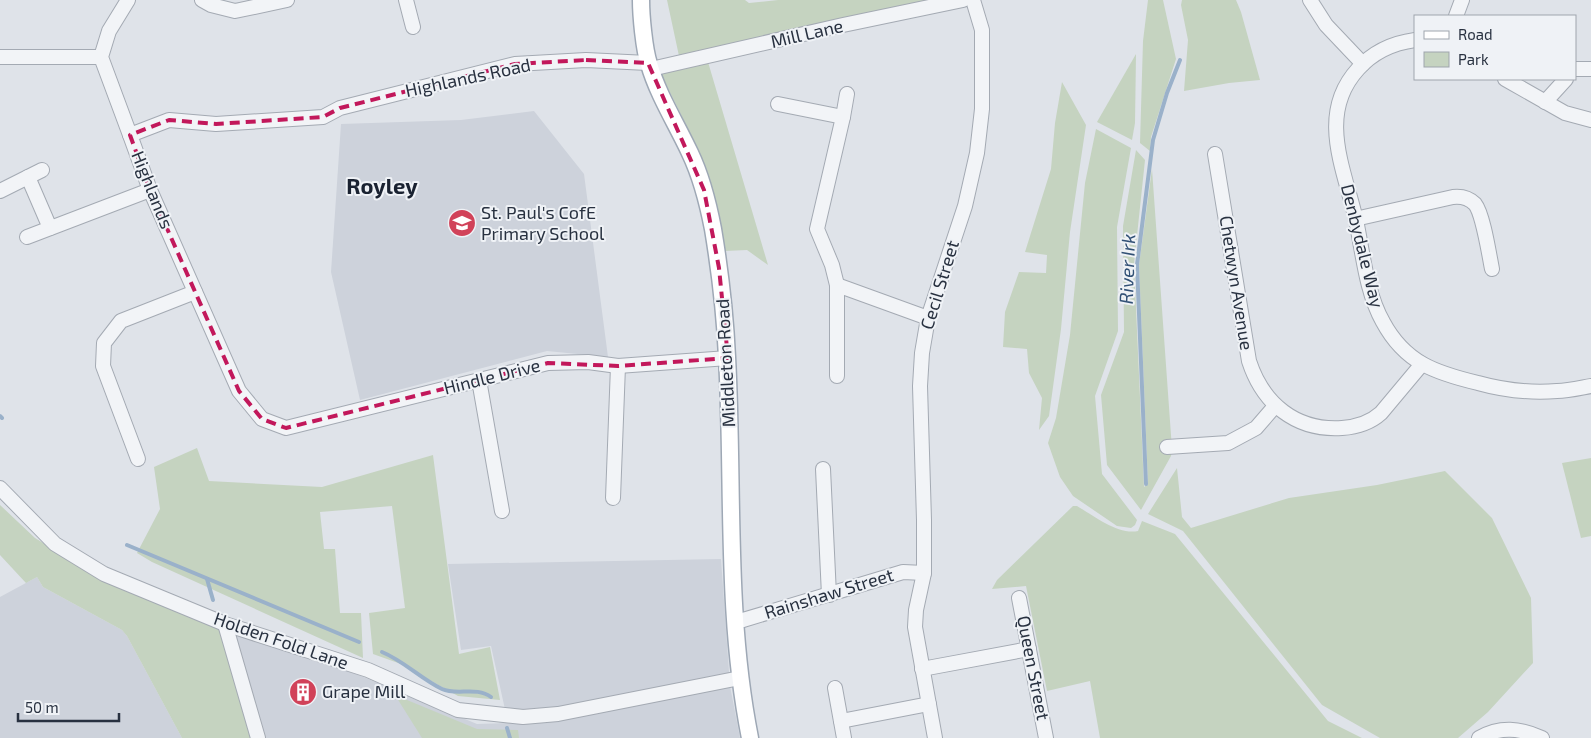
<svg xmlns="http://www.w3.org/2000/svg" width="1591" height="738" font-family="'Exo 2',sans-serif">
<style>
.built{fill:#cdd2db}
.green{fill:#c5d3c0}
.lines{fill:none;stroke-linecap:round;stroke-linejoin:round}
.stream{stroke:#9ab1ca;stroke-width:4}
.minor-casing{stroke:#a4aab3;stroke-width:16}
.major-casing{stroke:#9ea8b5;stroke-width:19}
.minor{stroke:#f2f4f7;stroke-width:14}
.major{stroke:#fff;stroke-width:16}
.marked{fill:none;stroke:#c2185b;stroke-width:4;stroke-dasharray:10 6;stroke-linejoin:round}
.labels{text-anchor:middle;stroke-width:4;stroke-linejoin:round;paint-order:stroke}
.street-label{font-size:18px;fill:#283140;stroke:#eff2f6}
.poi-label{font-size:18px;fill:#283140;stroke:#eff2f6;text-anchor:start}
.water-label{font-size:19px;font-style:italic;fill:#315075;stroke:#eff2f6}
.district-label{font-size:22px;font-weight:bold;fill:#1a2231;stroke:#eff2f6}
</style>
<rect width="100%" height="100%" fill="#dfe3e9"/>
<g class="built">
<polygon points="534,111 584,174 608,357 547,351 360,400 331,272 341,124 461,120"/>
<polygon points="721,559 730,686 740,738 254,738 223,626 361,676 477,724 508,723 491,646 461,650 448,564"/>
<polygon points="37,577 43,587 122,630 127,636 182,738 0,738 0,597"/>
</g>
<g class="green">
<polygon points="667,0 745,0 749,3 778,0 948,0 679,56"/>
<polygon points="1148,0 1163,0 1176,59 1151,137 1150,151 1140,143 1143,41"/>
<polygon points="1182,0 1236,0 1241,12 1260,80 1229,83 1184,91 1188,40 1181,5"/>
<polygon points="1136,54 1135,123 1132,140 1097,122"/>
<polygon points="708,62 768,265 747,250 725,251 711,183 693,139 659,70"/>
<polygon points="1062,82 1086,125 1070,232 1061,329 1049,416 1039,430 1042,398 1029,373 1027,349 1003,347 1005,312 1019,272 1046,273 1047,255 1025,252 1051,169 1055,123"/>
<polygon points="1096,129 1131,148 1117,227 1118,331 1095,396 1102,474 1137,520 1135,525 1131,528 1117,526 1073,496 1060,477 1048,443 1056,418 1070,335 1085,183"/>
<polygon points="1136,150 1145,160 1134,264 1144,487 1148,484 1139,265 1152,169 1172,449 1171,456 1141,510 1107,465 1101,395 1124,332 1123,226"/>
<polygon points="197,448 209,481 322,487 433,455 459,654 490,647 500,700 458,696 401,664 373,654 369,613 405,608 392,506 320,512 324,549 335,549 340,613 361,613 363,658 152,562 137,553 160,509 154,467"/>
<polygon points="1591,458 1591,536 1581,538 1562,463"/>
<polygon points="1177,468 1182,517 1191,528 1289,498 1377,485 1445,471 1492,518 1531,598 1533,663 1488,712 1458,738 1380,738 1322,705 1183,531 1148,514"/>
<polygon points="0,505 35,538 58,552 223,626 254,738 182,738 127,636 122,630 43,587 37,577 26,583 0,555"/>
<path d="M 1073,506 L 1077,506 C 1094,516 1118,535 1138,531 L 1142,521 L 1175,534 L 1328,721 L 1362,738 L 1100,738 L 1090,681 L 1047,691 L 1026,586 L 992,589 L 997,580 Z"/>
<polygon points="395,695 477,729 518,730 519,738 422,738"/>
</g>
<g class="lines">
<g class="stream">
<polyline points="0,416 2,418"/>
<polyline points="1146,484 1137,265 1153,140 1167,93 1180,60"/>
<polyline points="127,545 359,642"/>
<polyline points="207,579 213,600"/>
<path d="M 382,652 C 404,661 421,679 442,689 C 457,696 476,686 491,697"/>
<polyline points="507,728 510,738"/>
</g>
<g class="minor-casing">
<g id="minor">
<polyline points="128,0 109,31 101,57 130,135"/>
<polyline points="202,0 211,5 235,11 287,0"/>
<polyline points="406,0 413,27"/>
<polyline points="1310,0 1326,25 1363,64"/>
<polyline points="1456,16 1462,0"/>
<path d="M 1415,40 C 1393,43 1373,52 1358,69 C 1317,114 1344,168 1356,220 C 1363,253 1366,292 1383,322 C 1405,363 1436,373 1478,383 C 1503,390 1531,393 1557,391 C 1568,391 1580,388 1591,386"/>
<polyline points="0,57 101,57"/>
<polyline points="648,63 586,60 515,64 340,108 323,117 216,124 169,120 130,135 150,190 239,391 262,419 286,428 548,363 588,362 618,366 728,358"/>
<polyline points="651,69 843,25 963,0"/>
<polyline points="1575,69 1591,69"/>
<polyline points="1505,79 1565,113 1591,120"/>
<polyline points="1545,102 1566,79"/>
<polyline points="778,104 843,117"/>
<path d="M 1215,154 L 1249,361 C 1263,404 1296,431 1342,428 C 1356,427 1370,423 1381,413 L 1422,364"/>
<polyline points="28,177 50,228"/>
<polyline points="0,191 42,170"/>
<path d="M 1355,219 L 1453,197 C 1462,196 1469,198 1475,204 C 1483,214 1489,254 1492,269"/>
<polyline points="27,237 150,190"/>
<polyline points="837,285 928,318"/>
<polyline points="837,376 837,285 832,265 817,229 843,117 847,94"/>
<polyline points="479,380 502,511"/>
<polyline points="1167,447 1228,443 1256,428 1275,406"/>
<polyline points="138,459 103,366 104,343 121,321 195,292"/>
<polyline points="823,469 829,595"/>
<polyline points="0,488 55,544 104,574 225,624 368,670 458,710 523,717 558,714 740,678"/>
<polyline points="613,498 618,366"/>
<polyline points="1019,598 1046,738"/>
<polyline points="736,621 743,620 903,572 924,573"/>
<polyline points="225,624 258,738"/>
<polyline points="922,669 1029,649"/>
<polyline points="835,688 844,738"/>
<polyline points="841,721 929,704"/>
<polyline points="935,738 915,627 916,610 924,573 924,520 920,386 922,353 928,318 965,206 977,153 982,109 982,30 973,0"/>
<path d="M 1479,738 C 1500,726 1520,728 1542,738"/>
</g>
</g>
<g class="major-casing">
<path id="major" d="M 641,0 C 641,15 644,49 649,64 C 658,95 676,123 690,153 C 701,176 708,203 713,229 C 720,271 725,314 727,357 C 734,484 725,613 750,738"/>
</g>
<use href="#minor" class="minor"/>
<use href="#major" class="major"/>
</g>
<path class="marked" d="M 586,60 L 648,63 L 704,190 L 719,268 L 728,358 L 618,366 L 548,363 L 286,428 L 262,419 L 239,391 L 150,190 L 130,135 L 169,120 L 216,124 L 323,117 L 340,108 L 515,64 Z"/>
<defs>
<g id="school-disc" transform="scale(1.4375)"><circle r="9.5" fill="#d14259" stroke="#eff2f6"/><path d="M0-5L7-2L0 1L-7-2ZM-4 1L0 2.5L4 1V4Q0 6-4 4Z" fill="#fff"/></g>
<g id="building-disc" transform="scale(1.4375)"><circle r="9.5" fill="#d14259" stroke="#eff2f6"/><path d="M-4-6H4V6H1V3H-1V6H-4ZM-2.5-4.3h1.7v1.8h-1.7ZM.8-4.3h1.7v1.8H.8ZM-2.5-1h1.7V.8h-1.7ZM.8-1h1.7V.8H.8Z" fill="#fff"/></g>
</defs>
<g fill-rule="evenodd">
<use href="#school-disc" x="462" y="223"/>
<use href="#building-disc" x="303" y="692"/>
</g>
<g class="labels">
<g class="street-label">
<text transform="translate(807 34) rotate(-13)" y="6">Mill Lane</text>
<text transform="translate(468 78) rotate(-12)" y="6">Highlands Road</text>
<text transform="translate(152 190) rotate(68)" y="6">Highlands</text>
<text transform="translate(1362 246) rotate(76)" y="6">Denbydale Way</text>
<text transform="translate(1236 283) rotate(81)" y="6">Chetwyn Avenue</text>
<text transform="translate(940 285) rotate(-73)" y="6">Cecil Street</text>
<text transform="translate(726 363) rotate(-93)" y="6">Middleton Road</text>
<text transform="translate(492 377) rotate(-14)" y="6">Hindle Drive</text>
<text transform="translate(829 594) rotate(-17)" y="6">Rainshaw Street</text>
<text transform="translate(281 641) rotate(19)" y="6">Holden Fold Lane</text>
<text transform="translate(1033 668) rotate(79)" y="6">Queen Street</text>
</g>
<g class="poi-label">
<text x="481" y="219">St. Paul's CofE<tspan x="481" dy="21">Primary School</tspan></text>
<text x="322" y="698">Grape Mill</text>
</g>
<g class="water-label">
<text transform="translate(1127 269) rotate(-88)" y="7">River Irk</text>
</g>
<g class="district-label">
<text x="382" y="194">Royley</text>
</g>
</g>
<rect x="1414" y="15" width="162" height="65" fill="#eff2f6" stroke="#9fa5ad"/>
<rect x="1424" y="31" width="25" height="8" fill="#ffffff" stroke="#9fa5ad"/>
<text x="1458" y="40" font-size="15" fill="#283140">Road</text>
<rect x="1424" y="52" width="25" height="15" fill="#c5d3c0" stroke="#9fa5ad"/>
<text x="1458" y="65" font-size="15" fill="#283140">Park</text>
<path d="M18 713v8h101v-8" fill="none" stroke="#283140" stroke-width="2.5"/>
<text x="25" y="713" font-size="15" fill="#283140" stroke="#eff2f6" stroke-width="4" paint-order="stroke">50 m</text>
</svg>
